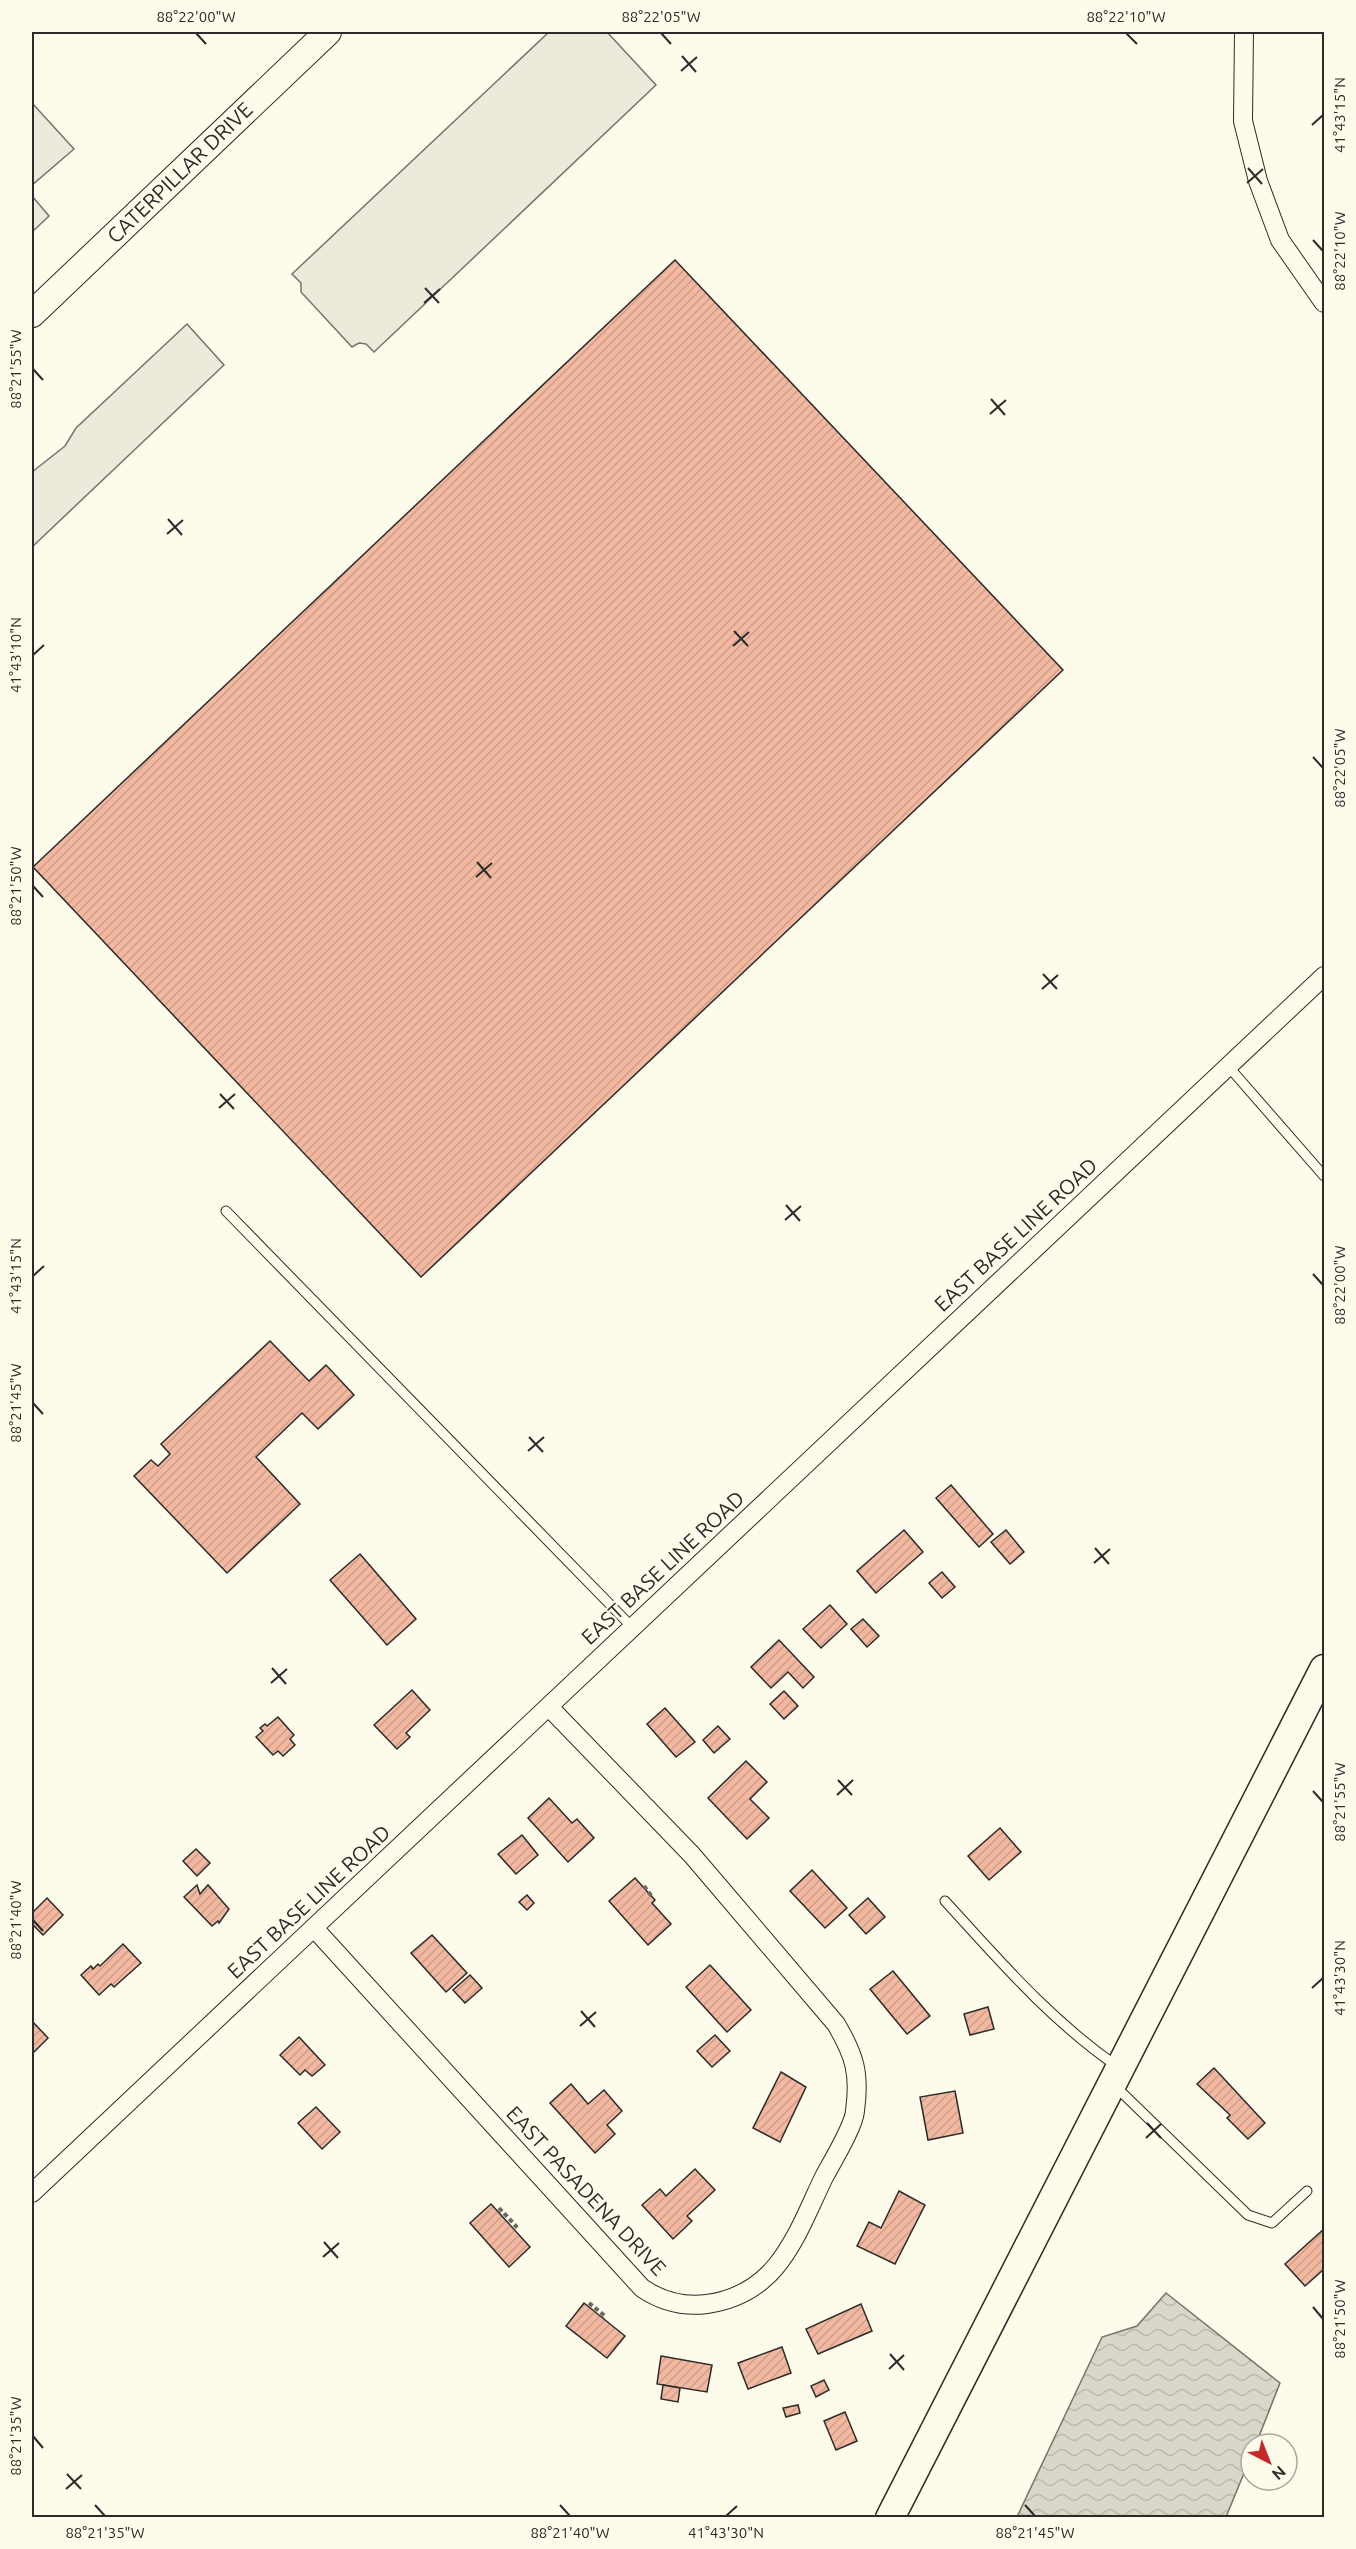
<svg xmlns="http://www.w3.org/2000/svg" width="1356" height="2549" font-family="Ubuntu,sans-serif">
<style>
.parking{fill:#eceadb;stroke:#74746e;stroke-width:1.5}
.water{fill:url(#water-waves);stroke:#74746e;stroke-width:1.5}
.building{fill:url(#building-hatch);stroke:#2b2b2b;stroke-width:1.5}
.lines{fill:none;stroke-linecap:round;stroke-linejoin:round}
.lane-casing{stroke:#2b2b2b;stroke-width:11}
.street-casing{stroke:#2b2b2b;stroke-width:20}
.secondary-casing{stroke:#2b2b2b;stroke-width:28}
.primary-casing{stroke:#2b2b2b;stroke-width:31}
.path{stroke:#6a6964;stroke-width:4;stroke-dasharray:4.5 3;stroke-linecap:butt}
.lane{stroke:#fdfbea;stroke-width:9}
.street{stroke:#fdfbea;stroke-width:18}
.secondary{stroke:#fdfbea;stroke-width:26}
.primary{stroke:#fdfbea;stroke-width:28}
.ticks{fill:none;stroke:#2b2b2b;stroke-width:2}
.labels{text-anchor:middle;stroke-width:4.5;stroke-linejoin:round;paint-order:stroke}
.street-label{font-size:21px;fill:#2b2b2b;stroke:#fdfbea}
.neatline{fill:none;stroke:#2b2b2b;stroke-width:2}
.ticks-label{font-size:15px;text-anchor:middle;fill:#2b2b2b}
</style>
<defs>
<pattern id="water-waves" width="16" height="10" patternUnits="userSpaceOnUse" patternTransform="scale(1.5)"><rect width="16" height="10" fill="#d8d7c9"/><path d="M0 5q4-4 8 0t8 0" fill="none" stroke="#bab9ad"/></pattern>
<pattern id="building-hatch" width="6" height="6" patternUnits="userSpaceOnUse" patternTransform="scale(1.5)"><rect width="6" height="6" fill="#f2b8a0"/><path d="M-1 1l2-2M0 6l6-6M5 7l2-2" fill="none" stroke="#d09e8a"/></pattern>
</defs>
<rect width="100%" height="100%" fill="#fdfbea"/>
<g class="parking">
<polygon points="549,32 607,32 656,85 374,352 366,344 359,343 352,347 301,292 301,283 292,274"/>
<polygon points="32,103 74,149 32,185"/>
<polygon points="32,196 49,216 32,232"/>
<polygon points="187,324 224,365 32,547 32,472 65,446 76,428"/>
</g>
<polygon class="water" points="1166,2293 1280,2383 1256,2444 1251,2444 1251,2456 1226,2517 1017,2517 1102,2337 1137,2326"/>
<g class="building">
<polygon points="675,260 1063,670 421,1277 33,867"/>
<polygon points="270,1341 309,1381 326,1365 354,1395 318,1429 302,1413 256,1457 300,1504 227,1573 134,1476 151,1460 158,1466 170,1454 161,1444"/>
<polygon points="951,1485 993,1534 979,1547 936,1498"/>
<polygon points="904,1530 923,1552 876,1593 857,1571"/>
<polygon points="1006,1530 1024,1552 1010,1564 991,1542"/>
<polygon points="360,1554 416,1619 387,1645 330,1580"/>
<polygon points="942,1572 955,1587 942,1598 929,1583"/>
<polygon points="830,1605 847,1624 821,1648 803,1629"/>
<polygon points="863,1619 879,1636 867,1647 851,1629"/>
<polygon points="779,1640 814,1677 803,1688 788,1672 771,1688 751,1667"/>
<polygon points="412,1690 430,1710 406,1733 410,1737 397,1749 374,1725"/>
<polygon points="784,1691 798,1706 784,1719 770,1704"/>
<polygon points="665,1708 695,1742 676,1757 647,1724"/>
<polygon points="278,1717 294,1735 290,1739 295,1745 283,1756 278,1751 273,1755 256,1737 263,1731 260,1728 265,1724 267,1726"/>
<polygon points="718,1726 730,1739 714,1753 703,1740"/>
<polygon points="746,1761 767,1782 750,1799 769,1818 747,1839 708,1798"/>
<polygon points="549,1798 572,1823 577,1819 594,1838 568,1862 528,1818"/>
<polygon points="1000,1828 1021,1852 989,1880 968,1856"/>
<polygon points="522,1835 538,1855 516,1874 498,1854"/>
<polygon points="196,1849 210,1863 197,1876 183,1861"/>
<polygon points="812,1870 847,1908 825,1928 790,1891"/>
<polygon points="635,1878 655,1900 652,1903 671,1924 648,1945 609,1901"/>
<polygon points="197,1885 200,1894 208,1885 229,1909 219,1923 218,1921 212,1926 184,1897"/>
<polygon points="527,1895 534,1903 527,1910 519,1902"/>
<polygon points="47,1898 63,1915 43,1935 32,1924 32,1913"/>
<polygon points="868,1898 885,1917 866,1934 849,1915"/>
<polygon points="432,1935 467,1973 446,1992 411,1953"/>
<polygon points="123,1944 141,1963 114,1987 111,1984 99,1995 81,1975 91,1966 93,1969 98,1964 100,1966"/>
<polygon points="710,1965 751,2010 727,2032 686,1987"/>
<polygon points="893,1971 930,2016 907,2034 870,1989"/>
<polygon points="470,1975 482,1988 465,2003 453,1990"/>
<polygon points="988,2007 994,2029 970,2035 964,2014"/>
<polygon points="32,2021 48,2038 32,2054"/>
<polygon points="715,2035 730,2051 712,2067 697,2051"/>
<polygon points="299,2037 325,2065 312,2076 305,2070 300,2075 280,2055"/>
<polygon points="1214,2068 1265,2123 1248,2139 1227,2118 1230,2115 1197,2084"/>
<polygon points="781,2072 806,2087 780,2142 753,2128"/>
<polygon points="571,2084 588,2104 604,2090 622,2111 607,2125 615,2134 595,2153 550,2103"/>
<polygon points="955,2091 963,2133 928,2140 920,2097"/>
<polygon points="316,2107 340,2132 322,2149 298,2123"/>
<polygon points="695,2169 715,2190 687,2216 692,2221 673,2239 642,2205 660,2189 666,2196"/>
<polygon points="899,2191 925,2205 895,2264 857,2246 869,2222 881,2228"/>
<polygon points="491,2204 530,2247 509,2267 470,2223"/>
<polygon points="1324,2229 1323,2270 1305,2286 1285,2264"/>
<polygon points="584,2303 625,2336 607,2358 566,2326"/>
<polygon points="861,2304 872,2331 818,2354 806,2329"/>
<polygon points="782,2347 791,2373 748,2389 738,2363"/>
<polygon points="661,2356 712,2365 707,2392 657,2384"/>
<polygon points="824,2380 829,2390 816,2397 811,2386"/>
<polygon points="663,2385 680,2388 678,2402 661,2399"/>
<polygon points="798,2405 800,2413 786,2417 783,2408"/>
<polygon points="845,2412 857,2441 836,2450 824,2421"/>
</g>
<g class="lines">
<g class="lane-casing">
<g id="lane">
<polyline points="1228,1066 1324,1176"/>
<polyline points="226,1211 632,1627"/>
<path d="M 945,1901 C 1000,1961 1050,2020 1118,2067"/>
<polyline points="1114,2085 1248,2215 1272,2223 1307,2191"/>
</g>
</g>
<g class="street-casing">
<g id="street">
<polyline points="1244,32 1243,121 1258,181 1280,240 1324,303"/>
<path d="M 314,1928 L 642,2288 C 661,2301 683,2307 707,2304 C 779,2294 796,2235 824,2177 C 832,2162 854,2126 855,2111 C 860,2074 855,2056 836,2024 L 692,1855 L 549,1707"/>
<polyline points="32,2193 1324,976"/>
</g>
</g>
<g class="secondary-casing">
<polyline id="secondary" points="32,314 328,32"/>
</g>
<g class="primary-casing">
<polyline id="primary" points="890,2518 1324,1669"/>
</g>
<g class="path">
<polyline points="644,1886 653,1898"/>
<polyline points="499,2208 516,2226 513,2229"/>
<polyline points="589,2303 605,2316 603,2318"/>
</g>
<use href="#lane" class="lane"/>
<use href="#street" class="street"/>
<use href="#secondary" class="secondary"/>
<use href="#primary" class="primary"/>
</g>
<path class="ticks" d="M 196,33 L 206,44M 661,33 L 671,44M 1126,33 L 1137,44M 682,56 L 696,72M 681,71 L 697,57M 1312,125 L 1323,115M 1248,168 L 1262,184M 1247,183 L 1263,169M 1313,240 L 1323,251M 425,288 L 439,303M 424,303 L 440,289M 33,369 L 43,380M 991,399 L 1005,415M 990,414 L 1006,400M 168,519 L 182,535M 167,534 L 183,520M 734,631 L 748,646M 733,646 L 749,632M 33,655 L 44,645M 1313,757 L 1323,768M 477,862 L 491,878M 476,877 L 492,863M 33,886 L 43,897M 1043,974 L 1057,989M 1042,989 L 1058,975M 220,1094 L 234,1109M 219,1108 L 235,1094M 786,1205 L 800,1221M 785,1220 L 801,1206M 1313,1274 L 1323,1285M 33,1276 L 44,1266M 33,1403 L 43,1414M 529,1437 L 543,1452M 528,1451 L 544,1437M 1095,1548 L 1109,1564M 1094,1563 L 1110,1549M 272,1668 L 286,1684M 271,1683 L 287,1669M 838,1780 L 852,1795M 1313,1791 L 1323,1802M 837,1795 L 853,1780M 33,1920 L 43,1931M 1312,1988 L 1323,1978M 581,2011 L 595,2027M 580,2026 L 596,2012M 1147,2123 L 1161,2138M 1146,2138 L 1161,2124M 324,2242 L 338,2258M 323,2257 L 339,2243M 1313,2307 L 1323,2319M 890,2354 L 904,2370M 889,2369 L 904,2355M 33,2436 L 43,2448M 67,2474 L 81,2489M 66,2489 L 82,2475M 95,2505 L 105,2516M 560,2505 L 570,2516M 1025,2505 L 1035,2516M 726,2516 L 737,2506"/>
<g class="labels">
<g class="street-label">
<text transform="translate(180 173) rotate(-44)" y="7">CATERPILLAR DRIVE</text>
<text transform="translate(1016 1235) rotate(-43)" y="7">EAST BASE LINE ROAD</text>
<text transform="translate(663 1568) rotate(-43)" y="7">EAST BASE LINE ROAD</text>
<text transform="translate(309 1902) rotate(-43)" y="7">EAST BASE LINE ROAD</text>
<text transform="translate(586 2191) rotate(47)" y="7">EAST PASADENA DRIVE</text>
</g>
</g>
<rect width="1356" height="2549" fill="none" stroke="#fdfbea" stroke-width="66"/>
<g transform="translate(1269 2462) rotate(138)"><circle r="28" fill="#fdfbea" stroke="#a9a89e" stroke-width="1.5"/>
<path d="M0-4.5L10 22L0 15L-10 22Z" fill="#c62828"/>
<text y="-9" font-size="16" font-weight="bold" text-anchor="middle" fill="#2b2b2b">N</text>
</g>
<rect x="33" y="33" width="1290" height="2483" class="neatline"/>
<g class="ticks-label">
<text x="196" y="22">88°22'00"W</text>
<text x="661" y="22">88°22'05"W</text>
<text x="1126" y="22">88°22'10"W</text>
<text transform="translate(1340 115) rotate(-90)" y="5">41°43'15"N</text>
<text transform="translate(1340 251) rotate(-90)" y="5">88°22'10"W</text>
<text transform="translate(16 369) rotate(-90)" y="5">88°21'55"W</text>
<text transform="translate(16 655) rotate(-90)" y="5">41°43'10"N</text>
<text transform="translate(1340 768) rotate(-90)" y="5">88°22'05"W</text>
<text transform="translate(16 886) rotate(-90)" y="5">88°21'50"W</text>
<text transform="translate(16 1276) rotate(-90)" y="5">41°43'15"N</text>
<text transform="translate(1340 1285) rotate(-90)" y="5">88°22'00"W</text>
<text transform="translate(16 1403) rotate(-90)" y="5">88°21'45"W</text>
<text transform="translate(1340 1802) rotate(-90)" y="5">88°21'55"W</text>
<text transform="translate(16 1920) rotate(-90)" y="5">88°21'40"W</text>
<text transform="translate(1340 1978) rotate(-90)" y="5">41°43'30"N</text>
<text transform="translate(1340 2319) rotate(-90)" y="5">88°21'50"W</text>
<text transform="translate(16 2436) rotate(-90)" y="5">88°21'35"W</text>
<text x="105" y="2538">88°21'35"W</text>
<text x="570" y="2538">88°21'40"W</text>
<text x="726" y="2538">41°43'30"N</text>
<text x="1035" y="2538">88°21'45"W</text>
</g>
</svg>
